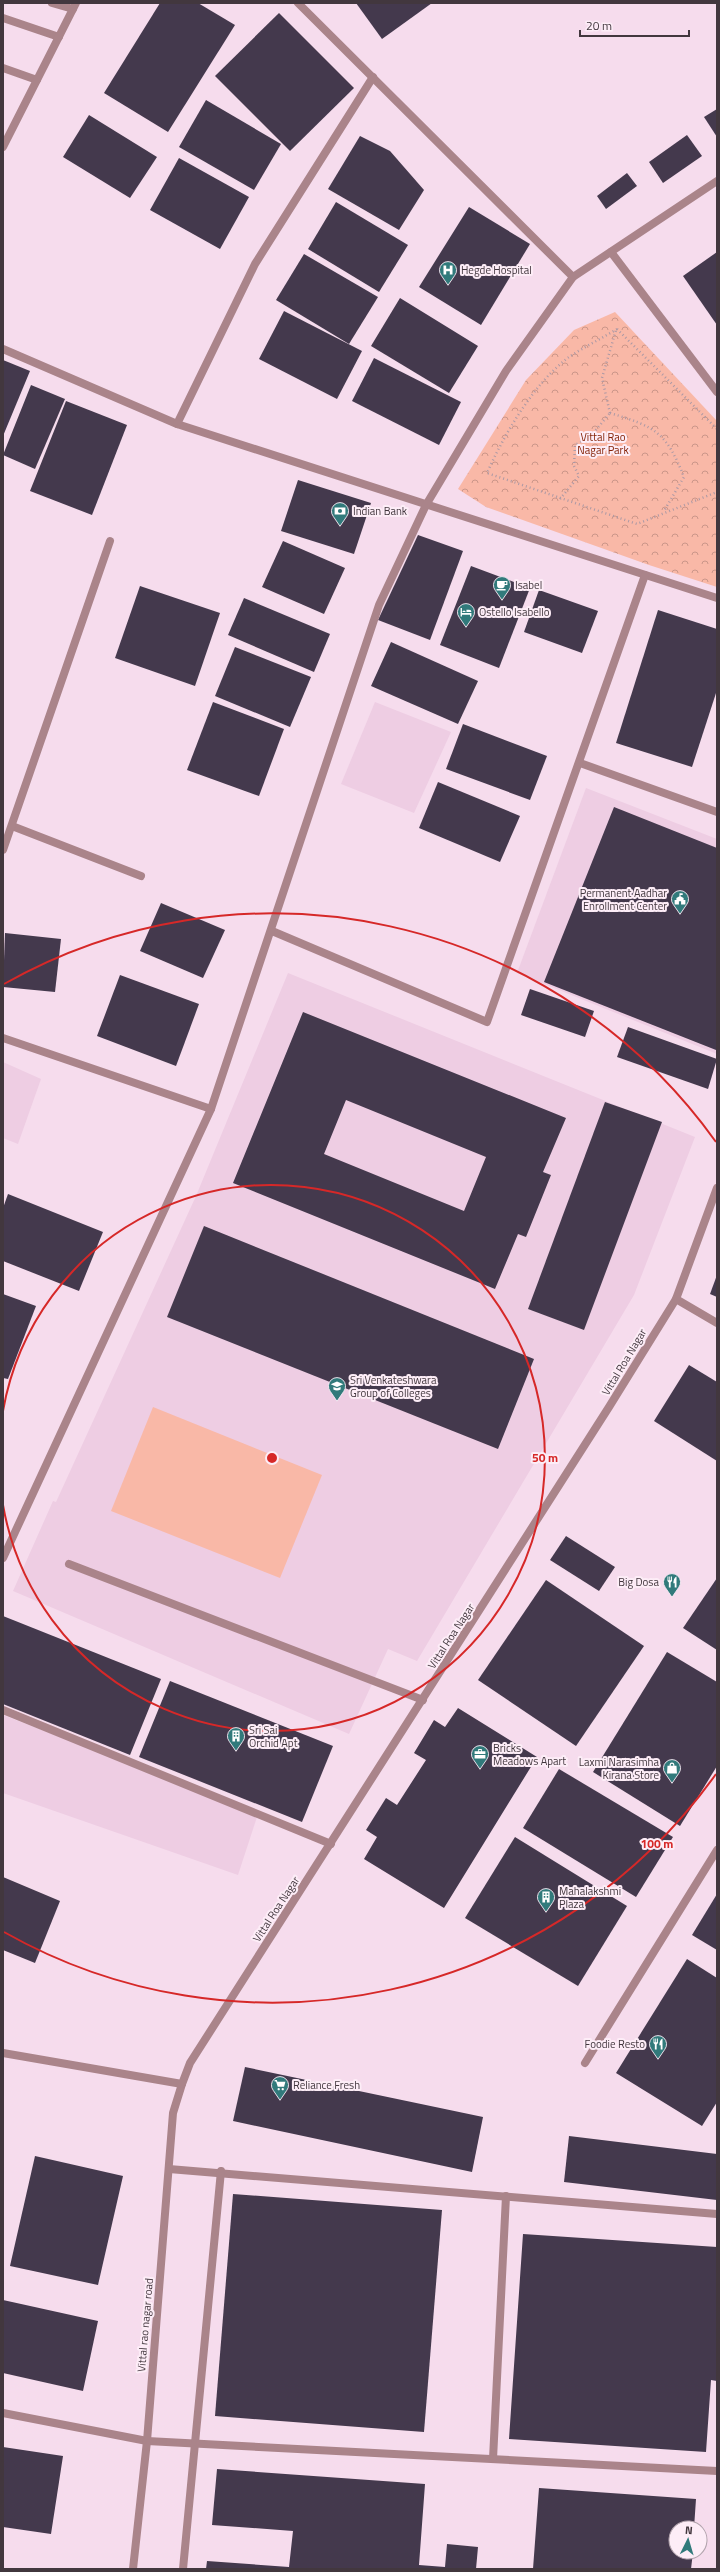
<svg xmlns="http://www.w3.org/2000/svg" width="720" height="2572" font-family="'Titillium Web',sans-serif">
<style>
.built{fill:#eecde3}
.grass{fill:#f9b8a7}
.park{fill:url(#park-crowns)}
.building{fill:#44394d;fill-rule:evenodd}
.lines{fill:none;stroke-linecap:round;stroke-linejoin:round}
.path{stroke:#ac99a5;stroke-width:2.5;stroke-dasharray:1 3;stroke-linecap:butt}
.service{stroke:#aa848a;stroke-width:8}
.minor{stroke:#aa848a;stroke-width:8}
.tertiary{stroke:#aa848a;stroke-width:8}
.ring{fill:none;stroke:#d62828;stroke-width:2}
.labels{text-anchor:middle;stroke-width:4;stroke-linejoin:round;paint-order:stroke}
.poi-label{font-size:11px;fill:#42373e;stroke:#fdedf7;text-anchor:start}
.park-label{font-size:11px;fill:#811e01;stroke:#fdedf7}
.street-label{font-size:11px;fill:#42373e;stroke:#fdedf7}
.centre{fill:#d62828;stroke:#fdedf7;stroke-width:2}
.ring-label{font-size:12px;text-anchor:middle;font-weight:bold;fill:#d62828;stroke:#fdedf7;stroke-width:4;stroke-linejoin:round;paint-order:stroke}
</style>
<defs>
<pattern id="park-crowns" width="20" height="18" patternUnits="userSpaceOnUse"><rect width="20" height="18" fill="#f9b8a7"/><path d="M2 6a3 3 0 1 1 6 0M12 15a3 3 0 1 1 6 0" fill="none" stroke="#cb9689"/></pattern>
</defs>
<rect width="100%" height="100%" fill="#f6dced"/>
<g class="built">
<polygon points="375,702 451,732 414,813 341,784"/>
<polygon points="586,788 717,839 717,1054 517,973"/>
<polygon points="288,973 695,1137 634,1295 417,1661 388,1649 349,1734 13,1591 53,1501 56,1502 196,1196"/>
<polygon points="3,1062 41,1079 18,1144 3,1138"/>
<polygon points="3,1715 258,1814 238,1875 3,1793"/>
</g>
<polygon class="grass" points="153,1407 322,1475 280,1578 111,1511"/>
<polygon class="park" points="615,312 717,421 717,587 649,565 486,507 458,489 526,380 574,330"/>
<g class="building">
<polygon points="160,3 198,3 235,25 168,132 104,93"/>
<polygon points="356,3 432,3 382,39"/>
<polygon points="279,13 354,88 290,151 215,76"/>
<polygon points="206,100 281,144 254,190 179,147"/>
<polygon points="717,109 717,137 704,117"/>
<polygon points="89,115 157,157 130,198 63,157"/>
<polygon points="687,135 702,156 663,183 649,162"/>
<polygon points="360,136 390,151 424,190 399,230 328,189"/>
<polygon points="179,158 249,197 220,249 150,210"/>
<polygon points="627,173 637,186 606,209 597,196"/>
<polygon points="336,202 408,245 379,292 308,249"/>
<polygon points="469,207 530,244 481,325 419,287"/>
<polygon points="717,252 717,325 683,276"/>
<polygon points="304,254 378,297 349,344 276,300"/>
<polygon points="400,298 478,346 449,393 371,346"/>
<polygon points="284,311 362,351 337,399 259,359"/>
<polygon points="374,358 461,402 439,445 352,401"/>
<polygon points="3,360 30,371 3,436"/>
<polygon points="31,385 65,399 35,469 3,455"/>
<polygon points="66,401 127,425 92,515 30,491"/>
<polygon points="298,480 371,503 354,554 281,531"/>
<polygon points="418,535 463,551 430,640 378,620"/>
<polygon points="283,541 345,568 324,614 262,587"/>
<polygon points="471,566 530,588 499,668 440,645"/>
<polygon points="140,586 220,613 195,686 115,658"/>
<polygon points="539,590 598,611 582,653 524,632"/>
<polygon points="244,598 330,634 314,672 228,635"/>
<polygon points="658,610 717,629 717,690 692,767 616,743"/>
<polygon points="391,642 478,681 458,724 371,686"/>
<polygon points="235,647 311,677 290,727 215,696"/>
<polygon points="213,702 284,729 259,796 187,770"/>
<polygon points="463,724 547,756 530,800 446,769"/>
<polygon points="438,782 520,816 500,862 419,828"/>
<polygon points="614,807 717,848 716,1050 544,982"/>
<polygon points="161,903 225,930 203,978 140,951"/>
<polygon points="5,933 61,939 55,992 3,987"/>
<polygon points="120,975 199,1004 176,1066 97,1036"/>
<polygon points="530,989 594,1011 585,1037 521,1015"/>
<path d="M 303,1012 L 566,1118 L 543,1172 L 551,1175 L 526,1237 L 518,1234 L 495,1289 L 233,1183 ZM 346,1100 L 486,1157 L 464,1211 L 324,1154 Z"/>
<polygon points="628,1027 717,1059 708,1089 617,1057"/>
<polygon points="605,1102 662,1122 584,1330 528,1309"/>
<polygon points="8,1194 103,1232 79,1291 3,1261 3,1208"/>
<polygon points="204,1226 534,1359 498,1449 167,1317"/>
<polygon points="717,1275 717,1297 710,1294"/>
<polygon points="3,1294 36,1306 8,1379 3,1378"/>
<polygon points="689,1365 717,1382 717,1461 654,1421"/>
<polygon points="566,1536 615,1567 599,1591 550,1560"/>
<polygon points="717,1578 717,1650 683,1628"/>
<polygon points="546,1580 644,1646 576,1746 478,1680"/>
<polygon points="3,1616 161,1679 130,1755 3,1704"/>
<polygon points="667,1652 717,1682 717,1766 680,1826 593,1772"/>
<polygon points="170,1681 333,1746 302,1822 139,1757"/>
<polygon points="458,1708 537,1757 444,1908 364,1859 377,1837 366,1830 386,1798 397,1805 426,1760 414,1753 434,1720 445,1727"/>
<polygon points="559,1769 673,1837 636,1897 523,1828"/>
<polygon points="515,1837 627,1906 578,1986 465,1918"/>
<polygon points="3,1877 60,1901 35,1963 3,1950"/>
<polygon points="717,1894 717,1950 692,1935"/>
<polygon points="687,1959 717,1978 717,2102 702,2126 616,2073"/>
<polygon points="245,2067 483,2117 472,2172 233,2121"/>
<polygon points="569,2136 717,2154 717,2200 564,2182"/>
<polygon points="35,2156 123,2176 98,2285 10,2266"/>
<polygon points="233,2194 442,2210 424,2432 215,2416"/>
<polygon points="523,2234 717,2247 717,2381 711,2380 706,2452 509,2439"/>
<polygon points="3,2300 98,2321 83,2391 3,2373"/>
<polygon points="3,2447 63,2456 51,2534 3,2527"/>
<polygon points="217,2469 425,2484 419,2565 445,2567 447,2544 478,2547 476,2569 206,2569 207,2561 289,2567 293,2531 212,2525"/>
<polygon points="539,2488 696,2499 694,2528 676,2528 676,2552 693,2552 691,2569 533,2569"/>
</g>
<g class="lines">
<g class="path">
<path d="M 617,329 C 601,339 584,347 569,357 C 534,383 505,433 487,473 L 637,524 L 717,492"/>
<polyline points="617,329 717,429"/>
<path d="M 610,413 C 656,427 666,432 684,477 L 664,511"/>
<polyline points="610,413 602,378 616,330"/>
<polyline points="560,499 579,476 574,466 575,445 590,437 610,413"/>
</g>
<g class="service">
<polyline points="52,3 73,9"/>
<polyline points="3,18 59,37"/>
<polyline points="3,68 37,80"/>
<polyline points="611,252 717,392"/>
<polyline points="69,1564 423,1700"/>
<polyline points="3,1710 331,1844"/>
<polyline points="169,2169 717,2214"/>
<polyline points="147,2441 717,2471"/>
<polyline points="493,2459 506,2196"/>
<polyline points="183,2569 221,2171"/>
</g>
<g class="minor">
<polyline points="298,3 573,277"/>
<polyline points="3,349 177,424 717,598"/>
<polyline points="177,424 255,264 373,77"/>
<polyline points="580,763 717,812"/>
<polyline points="12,826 141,876"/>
<polyline points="3,850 110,541"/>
<polyline points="272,931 487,1022 645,575"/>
<polyline points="3,1038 211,1109"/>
<polyline points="676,1299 717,1323"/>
<polyline points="3,1558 211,1109 379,605 426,505 506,371 573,277 717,181"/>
<polyline points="585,2063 717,1850"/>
<polyline points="3,2413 147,2441"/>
<polyline points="133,2569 147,2441 173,2113 182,2084"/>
</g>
<g class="tertiary">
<polyline points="3,147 76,3"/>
<polyline points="3,2053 182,2084 190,2063 609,1407 676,1299 717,1188"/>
</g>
</g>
<g class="ring">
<path d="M3 1411A273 273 0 1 1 3 1505"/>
<path d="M716 1774A545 545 0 0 1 4 1932M4 984A545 545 0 0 1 716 1142"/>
</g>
<defs>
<g id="hospital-pin" transform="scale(0.9)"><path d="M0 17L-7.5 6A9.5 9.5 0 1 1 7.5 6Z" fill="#317a7b" stroke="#fdedf7"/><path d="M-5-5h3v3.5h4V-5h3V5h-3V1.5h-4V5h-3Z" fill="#fff"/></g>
<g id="bank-pin" transform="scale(0.9)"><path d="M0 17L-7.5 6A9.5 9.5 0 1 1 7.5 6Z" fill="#317a7b" stroke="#fdedf7"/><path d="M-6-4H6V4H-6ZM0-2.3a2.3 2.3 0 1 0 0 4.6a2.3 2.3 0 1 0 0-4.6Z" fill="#fff"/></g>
<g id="cafe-pin" transform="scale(0.9)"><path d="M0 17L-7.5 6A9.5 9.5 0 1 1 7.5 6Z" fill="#317a7b" stroke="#fdedf7"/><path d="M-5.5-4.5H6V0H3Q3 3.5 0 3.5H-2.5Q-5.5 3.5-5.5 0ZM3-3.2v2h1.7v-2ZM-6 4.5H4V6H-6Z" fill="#fff"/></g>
<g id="hotel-pin" transform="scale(0.9)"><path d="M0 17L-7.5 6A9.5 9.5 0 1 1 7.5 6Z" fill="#317a7b" stroke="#fdedf7"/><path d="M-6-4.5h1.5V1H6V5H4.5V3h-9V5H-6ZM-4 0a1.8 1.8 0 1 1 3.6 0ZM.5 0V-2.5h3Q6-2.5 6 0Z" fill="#fff"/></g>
<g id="civic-pin" transform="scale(0.9)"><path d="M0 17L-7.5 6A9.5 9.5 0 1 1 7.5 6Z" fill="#317a7b" stroke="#fdedf7"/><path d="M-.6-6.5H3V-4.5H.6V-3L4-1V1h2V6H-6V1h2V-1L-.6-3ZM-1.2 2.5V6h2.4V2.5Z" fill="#fff"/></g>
<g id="university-pin" transform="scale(0.9)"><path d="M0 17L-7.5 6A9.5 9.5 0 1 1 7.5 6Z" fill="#317a7b" stroke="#fdedf7"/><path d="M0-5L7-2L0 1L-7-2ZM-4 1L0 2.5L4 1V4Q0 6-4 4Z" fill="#fff"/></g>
<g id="restaurant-pin" transform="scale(0.9)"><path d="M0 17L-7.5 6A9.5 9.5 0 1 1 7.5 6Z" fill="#317a7b" stroke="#fdedf7"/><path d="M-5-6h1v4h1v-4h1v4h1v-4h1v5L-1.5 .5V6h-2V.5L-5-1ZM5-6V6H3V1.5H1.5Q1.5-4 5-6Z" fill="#fff"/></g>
<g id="building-pin" transform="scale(0.9)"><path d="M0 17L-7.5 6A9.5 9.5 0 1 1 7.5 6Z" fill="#317a7b" stroke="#fdedf7"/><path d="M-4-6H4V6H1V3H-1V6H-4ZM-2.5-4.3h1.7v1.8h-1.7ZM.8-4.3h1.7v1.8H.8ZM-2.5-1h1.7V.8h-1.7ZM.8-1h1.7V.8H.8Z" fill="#fff"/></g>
<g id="office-pin" transform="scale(0.9)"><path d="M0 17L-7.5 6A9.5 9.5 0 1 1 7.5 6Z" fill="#317a7b" stroke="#fdedf7"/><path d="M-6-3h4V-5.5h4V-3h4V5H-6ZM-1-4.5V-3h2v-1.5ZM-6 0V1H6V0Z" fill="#fff"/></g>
<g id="shop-pin" transform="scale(0.9)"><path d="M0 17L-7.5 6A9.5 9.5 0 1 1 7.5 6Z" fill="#317a7b" stroke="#fdedf7"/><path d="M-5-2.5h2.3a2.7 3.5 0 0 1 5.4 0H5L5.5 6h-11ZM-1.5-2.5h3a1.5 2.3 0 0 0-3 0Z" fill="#fff"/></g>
<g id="supermarket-pin" transform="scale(0.9)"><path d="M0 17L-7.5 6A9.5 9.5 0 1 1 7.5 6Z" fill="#317a7b" stroke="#fdedf7"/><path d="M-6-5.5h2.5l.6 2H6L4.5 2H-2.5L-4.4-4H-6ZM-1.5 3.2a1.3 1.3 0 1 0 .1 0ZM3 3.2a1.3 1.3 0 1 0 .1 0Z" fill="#fff"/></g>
</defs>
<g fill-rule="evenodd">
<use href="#hospital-pin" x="448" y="270"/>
<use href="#bank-pin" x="340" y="511"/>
<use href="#cafe-pin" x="502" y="585"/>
<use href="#hotel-pin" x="466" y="612"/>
<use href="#civic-pin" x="680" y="899"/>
<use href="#university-pin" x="337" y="1386"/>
<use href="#restaurant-pin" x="672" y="1582"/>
<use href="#building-pin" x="236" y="1736"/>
<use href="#office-pin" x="480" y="1754"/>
<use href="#shop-pin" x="672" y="1768"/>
<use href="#building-pin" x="546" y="1897"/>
<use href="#restaurant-pin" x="658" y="2044"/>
<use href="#supermarket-pin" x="280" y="2085"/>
</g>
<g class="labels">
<g class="poi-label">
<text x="461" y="274">Hegde Hospital</text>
<text x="353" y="515">Indian Bank</text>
<text x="515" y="589">Isabel</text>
<text x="479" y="616">Ostello Isabello</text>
<text x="667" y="897" text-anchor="end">Permanent Aadhar<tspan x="667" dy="13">Enrollment Center</tspan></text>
<text x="350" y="1384">Sri Venkateshwara<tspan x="350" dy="13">Group of Colleges</tspan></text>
<text x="659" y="1586" text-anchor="end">Big Dosa</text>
<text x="249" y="1734">Sri Sai<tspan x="249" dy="13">Orchid Apt</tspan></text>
<text x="493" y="1752">Bricks<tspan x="493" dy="13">Meadows Apart</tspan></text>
<text x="659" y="1766" text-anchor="end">Laxmi Narasimha<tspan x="659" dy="13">Kirana Store</tspan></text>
<text x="559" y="1895">Mahalakshmi<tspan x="559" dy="13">Plaza</tspan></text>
<text x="645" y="2048" text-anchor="end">Foodie Resto</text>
<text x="293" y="2089">Reliance Fresh</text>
</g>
<g class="park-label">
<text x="603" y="441">Vittal Rao<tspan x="603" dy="13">Nagar Park</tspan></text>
</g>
<g class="street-label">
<text transform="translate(624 1362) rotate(-59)" y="4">Vittal Roa Nagar</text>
<text transform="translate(451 1636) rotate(-57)" y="4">Vittal Roa Nagar</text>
<text transform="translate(276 1909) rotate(-57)" y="4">Vittal Roa Nagar</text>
<text transform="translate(145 2325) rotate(-85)" y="4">Vittal rao nagar road</text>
</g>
</g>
<circle cx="272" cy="1458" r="6" class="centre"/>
<g class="ring-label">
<text x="545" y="1462">50 m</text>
<text x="657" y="1848">100 m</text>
</g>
<rect width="720" height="2572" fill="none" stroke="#42373e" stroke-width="8"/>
<g transform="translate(688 2540) rotate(5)"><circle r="19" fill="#fdedf7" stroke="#b2a4ad"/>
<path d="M0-3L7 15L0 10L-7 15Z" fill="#317a7b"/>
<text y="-6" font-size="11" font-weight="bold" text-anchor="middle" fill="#42373e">N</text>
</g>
<path d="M580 30v6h109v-6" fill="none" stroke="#42373e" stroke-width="2"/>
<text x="586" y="30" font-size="12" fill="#42373e" stroke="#fdedf7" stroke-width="3" paint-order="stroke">20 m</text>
</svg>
